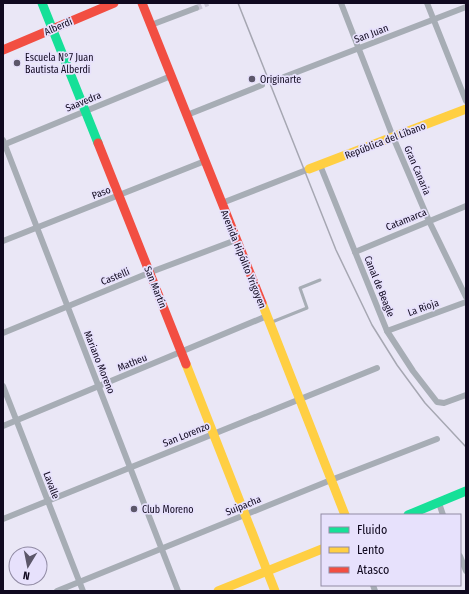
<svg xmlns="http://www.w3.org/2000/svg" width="469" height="594" font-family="'Fira Sans Condensed',sans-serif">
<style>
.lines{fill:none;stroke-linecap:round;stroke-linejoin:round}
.street-tunnel{stroke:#c9c6d6;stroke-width:6;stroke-dasharray:6 3;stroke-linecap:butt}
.lane{stroke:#a7adb5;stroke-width:3}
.street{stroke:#a7adb5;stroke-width:6}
.fast{stroke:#16e098;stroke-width:9}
.slow{stroke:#ffcf43;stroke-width:9}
.jam{stroke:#f24e42;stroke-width:9}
.rail{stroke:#a6a7b2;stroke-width:1.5}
.poi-dot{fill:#5c576a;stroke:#e7e1fc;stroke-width:1.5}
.labels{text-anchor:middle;stroke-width:3.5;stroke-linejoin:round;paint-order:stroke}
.street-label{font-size:10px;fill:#10091f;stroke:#e7e1fc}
.poi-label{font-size:10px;fill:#10091f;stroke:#e7e1fc;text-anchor:start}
</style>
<rect width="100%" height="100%" fill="#eae7f6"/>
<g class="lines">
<polyline class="street-tunnel" points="196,8 208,3"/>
<polyline class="lane" points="272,322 307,308 300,288 320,280"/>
<g class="street">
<polyline points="341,3 393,137 429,221 466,297"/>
<polyline points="427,3 466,101"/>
<polyline points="151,25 196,8"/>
<polyline points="284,77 466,7"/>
<polyline points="187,115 262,85"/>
<polyline points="3,140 178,591"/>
<polyline points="3,145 171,76"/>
<polyline points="320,165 387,331 413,371 437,402 444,403 466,395"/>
<polyline points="222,203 309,169"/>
<polyline points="3,241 205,161"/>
<polyline points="355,252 466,206"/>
<polyline points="387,331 466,302"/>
<polyline points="3,333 151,272 236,240"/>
<polyline points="3,386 83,591"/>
<polyline points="3,426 267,316"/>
<polyline points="439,503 443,515"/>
<polyline points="3,519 377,368"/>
<polyline points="460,556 466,571"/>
<polyline points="373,585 375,591"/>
<polyline points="57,591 331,480 437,439"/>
</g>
<g class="fast">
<polyline points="42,3 98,143"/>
<polyline points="408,515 466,491"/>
</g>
<g class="slow">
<polyline points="309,169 466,109"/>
<polyline points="262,303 345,515"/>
<polyline points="186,364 275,591"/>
<polyline points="218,591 322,549"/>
</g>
<g class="jam">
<polyline points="142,3 262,303"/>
<polyline points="3,50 114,3"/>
<polyline points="98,143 186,364"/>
</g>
<polyline class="rail" points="238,3 336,250 372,325 397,365 425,403 466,447"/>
</g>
<g class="poi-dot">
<circle cx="17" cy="63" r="4"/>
<circle cx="252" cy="79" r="4"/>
<circle cx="134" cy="509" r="4"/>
</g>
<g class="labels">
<g class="street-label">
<text transform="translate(58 26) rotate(-23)" y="4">Alberdi</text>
<text transform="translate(371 33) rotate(-21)" y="4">San Juan</text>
<text transform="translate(83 101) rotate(-22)" y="4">Saavedra</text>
<text transform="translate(385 140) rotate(-21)" y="4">República del Líbano</text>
<text transform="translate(418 170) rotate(67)" y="4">Gran Canaria</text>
<text transform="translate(101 192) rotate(-21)" y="4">Paso</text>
<text transform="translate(406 219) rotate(-22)" y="4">Catamarca</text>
<text transform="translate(244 259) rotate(68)" y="4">Avenida Hipólito Yrigoyen</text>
<text transform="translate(115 276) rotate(-22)" y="4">Castelli</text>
<text transform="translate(380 286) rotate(68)" y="4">Canal de Beagle</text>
<text transform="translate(156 287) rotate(68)" y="4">San Martín</text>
<text transform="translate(423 307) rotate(-20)" y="4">La Rioja</text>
<text transform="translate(100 362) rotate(68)" y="4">Mariano Moreno</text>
<text transform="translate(132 362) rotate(-22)" y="4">Matheu</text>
<text transform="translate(186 434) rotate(-22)" y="4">San Lorenzo</text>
<text transform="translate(52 485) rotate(69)" y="4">Lavalle</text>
<text transform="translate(243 505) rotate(-22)" y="4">Suipacha</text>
</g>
<g class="poi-label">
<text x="25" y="61">Escuela N°7 Juan<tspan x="25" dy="12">Bautista Alberdi</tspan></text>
<text x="260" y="83">Originarte</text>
<text x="142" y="513">Club Moreno</text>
</g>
</g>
<rect width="469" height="594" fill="none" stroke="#10091f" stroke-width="8"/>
<rect x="321" y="514" width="140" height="72" fill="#e7e1fc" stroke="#918ba4"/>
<rect x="329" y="527" width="20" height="6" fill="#16e098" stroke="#918ba4"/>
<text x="357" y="534" font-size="12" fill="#10091f">Fluido</text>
<rect x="329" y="547" width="20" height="6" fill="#ffcf43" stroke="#918ba4"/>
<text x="357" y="554" font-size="12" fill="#10091f">Lento</text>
<rect x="329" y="567" width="20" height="6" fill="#f24e42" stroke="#918ba4"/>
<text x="357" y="574" font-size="12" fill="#10091f">Atasco</text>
<g transform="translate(28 566) rotate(190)"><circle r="19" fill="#e7e1fc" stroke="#918ba4"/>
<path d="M0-3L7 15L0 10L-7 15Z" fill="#5c576a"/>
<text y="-6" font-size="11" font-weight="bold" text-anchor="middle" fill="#10091f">N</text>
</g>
</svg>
